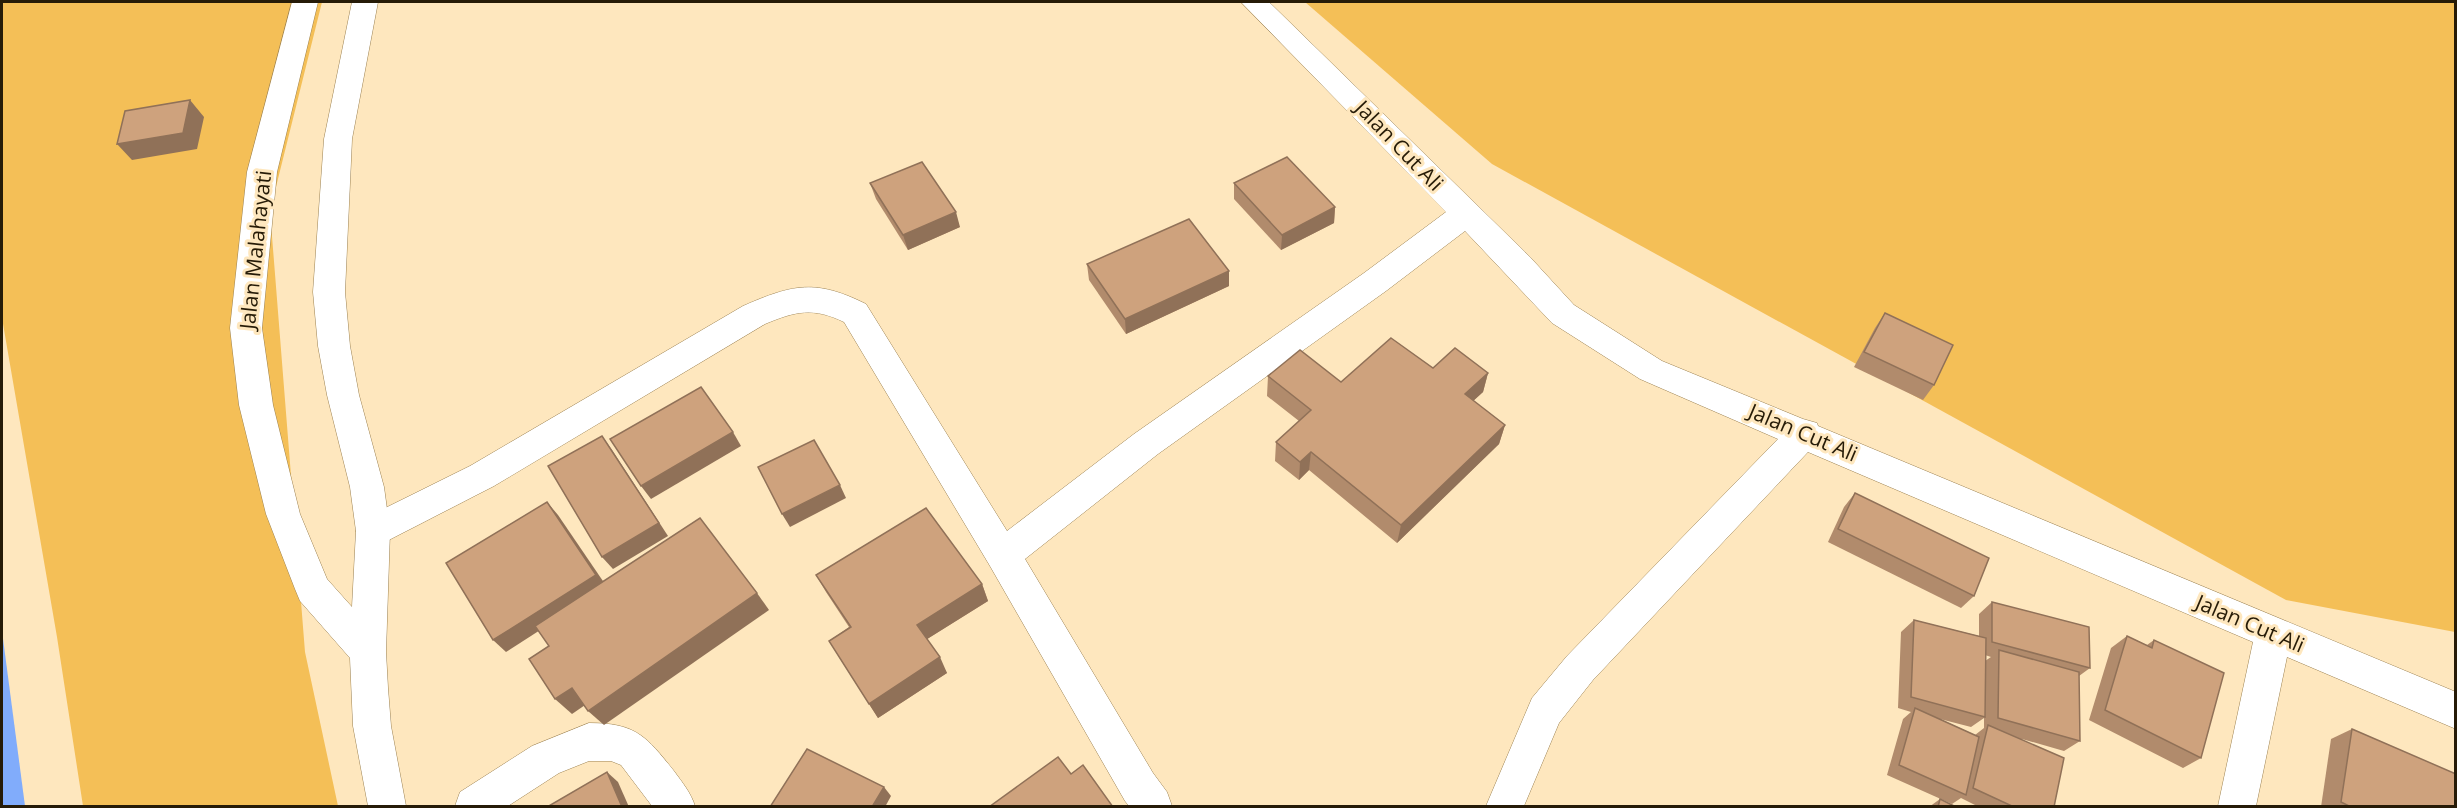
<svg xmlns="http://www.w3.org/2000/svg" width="2457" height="808" font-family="'Open Sans',sans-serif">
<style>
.green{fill:#f4bf57}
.water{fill:#81acfb}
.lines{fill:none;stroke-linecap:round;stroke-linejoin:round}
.minor-casing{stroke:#9c8252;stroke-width:1}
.secondary-casing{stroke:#9c8252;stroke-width:1}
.minor{fill:#fff;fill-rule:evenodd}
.secondary{fill:#fff;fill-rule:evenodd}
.wall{fill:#b18b6c;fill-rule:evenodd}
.shaded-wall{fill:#907158}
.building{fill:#cea27d;stroke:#907158;stroke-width:1.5}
.labels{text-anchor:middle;stroke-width:6;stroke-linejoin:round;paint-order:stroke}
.street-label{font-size:21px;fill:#261b07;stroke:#fee7be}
</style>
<rect width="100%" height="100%" fill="#fee7be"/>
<g class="green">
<polygon points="2,2 322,2 270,211 305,652 338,806 83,806 57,637 2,318"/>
<polygon points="1305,2 2455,2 2455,632 2286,600 1492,164"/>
</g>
<polygon class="water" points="2,631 25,806 2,806"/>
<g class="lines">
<g class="minor-casing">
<g id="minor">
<path d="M 1241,2 L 1269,2 L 1530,257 L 1574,305 L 1662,361 L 1803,419 L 1817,423 L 1818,426 L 2456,692 L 2456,729 L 2287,657 L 2256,806 L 2218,806 L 2253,642 L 1808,452 L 1593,680 L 1559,723 L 1524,806 L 1486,806 L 1532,698 L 1567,656 L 1778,439 L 1640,379 L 1552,323 L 1465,231 L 1386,291 L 1158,454 L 1025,559 L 1153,773 L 1167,792 L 1172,806 L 1129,806 L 1125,801 L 990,566 L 844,322 C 813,307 796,311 765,324 L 494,486 L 385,542 L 373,547 L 361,542 L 356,531 L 361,520 L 470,466 L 743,306 C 793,284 816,279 866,304 L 1007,531 L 1134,434 L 1364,273 L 1446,212 Z"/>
<path d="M 589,723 C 636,723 646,736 674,771 C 682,782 691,793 695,806 L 652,806 L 621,765 L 611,761 L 589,761 L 559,773 L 508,806 L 455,806 L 460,792 L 532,746 Z"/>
</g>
</g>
<g class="secondary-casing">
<polygon id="secondary" points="292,2 318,2 277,172 262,328 273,405 300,514 327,579 352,607 356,531 350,487 327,395 318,346 313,292 324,139 352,2 378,2 352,139 345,292 350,346 359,395 384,487 390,531 386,652 388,688 391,726 406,806 368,806 353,726 350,658 300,601 295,589 266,514 239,405 230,328 247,172"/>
</g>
<use href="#minor" class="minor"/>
<use href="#secondary" class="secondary"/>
</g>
<g class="wall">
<polygon points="870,183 960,227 908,250 876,199"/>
<polygon points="1234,183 1335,207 1334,223 1281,250 1234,199"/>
<polygon points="1087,264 1229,286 1126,334 1089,280"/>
<polygon points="1885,313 1934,385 1923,400 1854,367 1875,328"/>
<polygon points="1433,368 1488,373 1483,392 1473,401 1505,425 1499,444 1397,543 1309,470 1299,480 1275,461 1276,442 1299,421 1267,396 1268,376 1341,382"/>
<polygon points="1855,493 1974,596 1961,608 1828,542 1844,507"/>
<polygon points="816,575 982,584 988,601 927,639 947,673 878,718 829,641 849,627 826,592"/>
<path d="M 1992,602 L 2090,668 L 2079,676 L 2080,741 L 2064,751 L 2022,739 L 2054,807 L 1979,807 L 1961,798 L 1952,804 L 1887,775 L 1903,719 L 1911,712 L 1898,708 L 1901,632 L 1914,620 L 1979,636 L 1979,614 ZM 1985,655 L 1991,657 L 1985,661 ZM 1984,718 L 1984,728 L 1975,735 L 1940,719 L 1971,727 Z"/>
<polygon points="2127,636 2147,645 2154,640 2201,758 2183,768 2089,720 2111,648"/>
<polygon points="2352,729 2456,807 2321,807 2331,739"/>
<polygon points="1940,799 1956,807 1929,807"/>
</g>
<g class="shaded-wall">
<polygon points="190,100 204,117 197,149 132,160 117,144"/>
<polygon points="1335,207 1334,223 1281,250 1282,235"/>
<polygon points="956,212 960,227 908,250 903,235"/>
<polygon points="1229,271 1229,286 1126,334 1125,319"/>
<polygon points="1488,373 1483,392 1460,413 1465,394"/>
<polygon points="1505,425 1499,444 1397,543 1401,525"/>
<polygon points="733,432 741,446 651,499 641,486"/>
<polygon points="602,436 612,450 668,536 613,569 602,557"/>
<polygon points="1311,452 1309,470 1299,480 1300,462"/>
<polygon points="840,485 846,498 790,527 782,514"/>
<polygon points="547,502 558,515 607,587 506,652 493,640"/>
<polygon points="982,584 988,601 924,641 917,625"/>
<polygon points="757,593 769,610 604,725 588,711"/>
<polygon points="940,657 947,673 878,718 869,704"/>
<polygon points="572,688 588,703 572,714 555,699"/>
<polygon points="607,772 618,782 629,807 622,807"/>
<polygon points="884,787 891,796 885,807 872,807"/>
</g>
<g class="building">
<polygon points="190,100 183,133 117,144 125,111"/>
<polygon points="1287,157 1335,207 1282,235 1234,183"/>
<polygon points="922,162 956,212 903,235 870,183"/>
<polygon points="1189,219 1229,271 1125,319 1087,264"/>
<polygon points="1885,313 1953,345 1934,385 1864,352"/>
<polygon points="1391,338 1433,368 1455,348 1488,373 1465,394 1505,425 1401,525 1311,452 1300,462 1276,442 1311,410 1268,376 1300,350 1341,382"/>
<polygon points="701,387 733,432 641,486 610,439"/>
<polygon points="602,436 659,523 602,557 548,466"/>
<polygon points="814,440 840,485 782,514 758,467"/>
<polygon points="1855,493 1989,558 1974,596 1838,529"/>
<polygon points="547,502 596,575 493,640 446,563"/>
<polygon points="926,508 982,584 917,625 940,657 869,704 829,641 851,627 816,575"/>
<polygon points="700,518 757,593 588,711 572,688 555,699 529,659 549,646 535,626"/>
<polygon points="1992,602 2089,627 2090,668 1992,642"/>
<polygon points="1914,620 1986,638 1985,717 1911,697"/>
<polygon points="2127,636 2152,648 2154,640 2224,673 2201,758 2105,710"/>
<polygon points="1999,650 2079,672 2080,741 1998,718"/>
<polygon points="1915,708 1979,737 1966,795 1899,765"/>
<polygon points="1988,725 2064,758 2054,807 2014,807 1973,788"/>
<polygon points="2352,729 2456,774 2456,807 2351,807 2341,802"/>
<polygon points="807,749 884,787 872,807 770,807"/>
<polygon points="1058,757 1071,774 1083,765 1113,807 989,807"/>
<polygon points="607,772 622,807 547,807"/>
<polygon points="1940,799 1956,807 1938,807"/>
</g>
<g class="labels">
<g class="street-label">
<text transform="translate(1399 146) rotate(46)" y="7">Jalan Cut Ali</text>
<text transform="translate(256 250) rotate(-84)" y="7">Jalan Malahayati</text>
<text transform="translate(1803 433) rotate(23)" y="7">Jalan Cut Ali</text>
<text transform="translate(2250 624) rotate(23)" y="7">Jalan Cut Ali</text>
</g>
</g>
<rect width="2457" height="808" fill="none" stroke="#261b07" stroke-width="6"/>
</svg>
